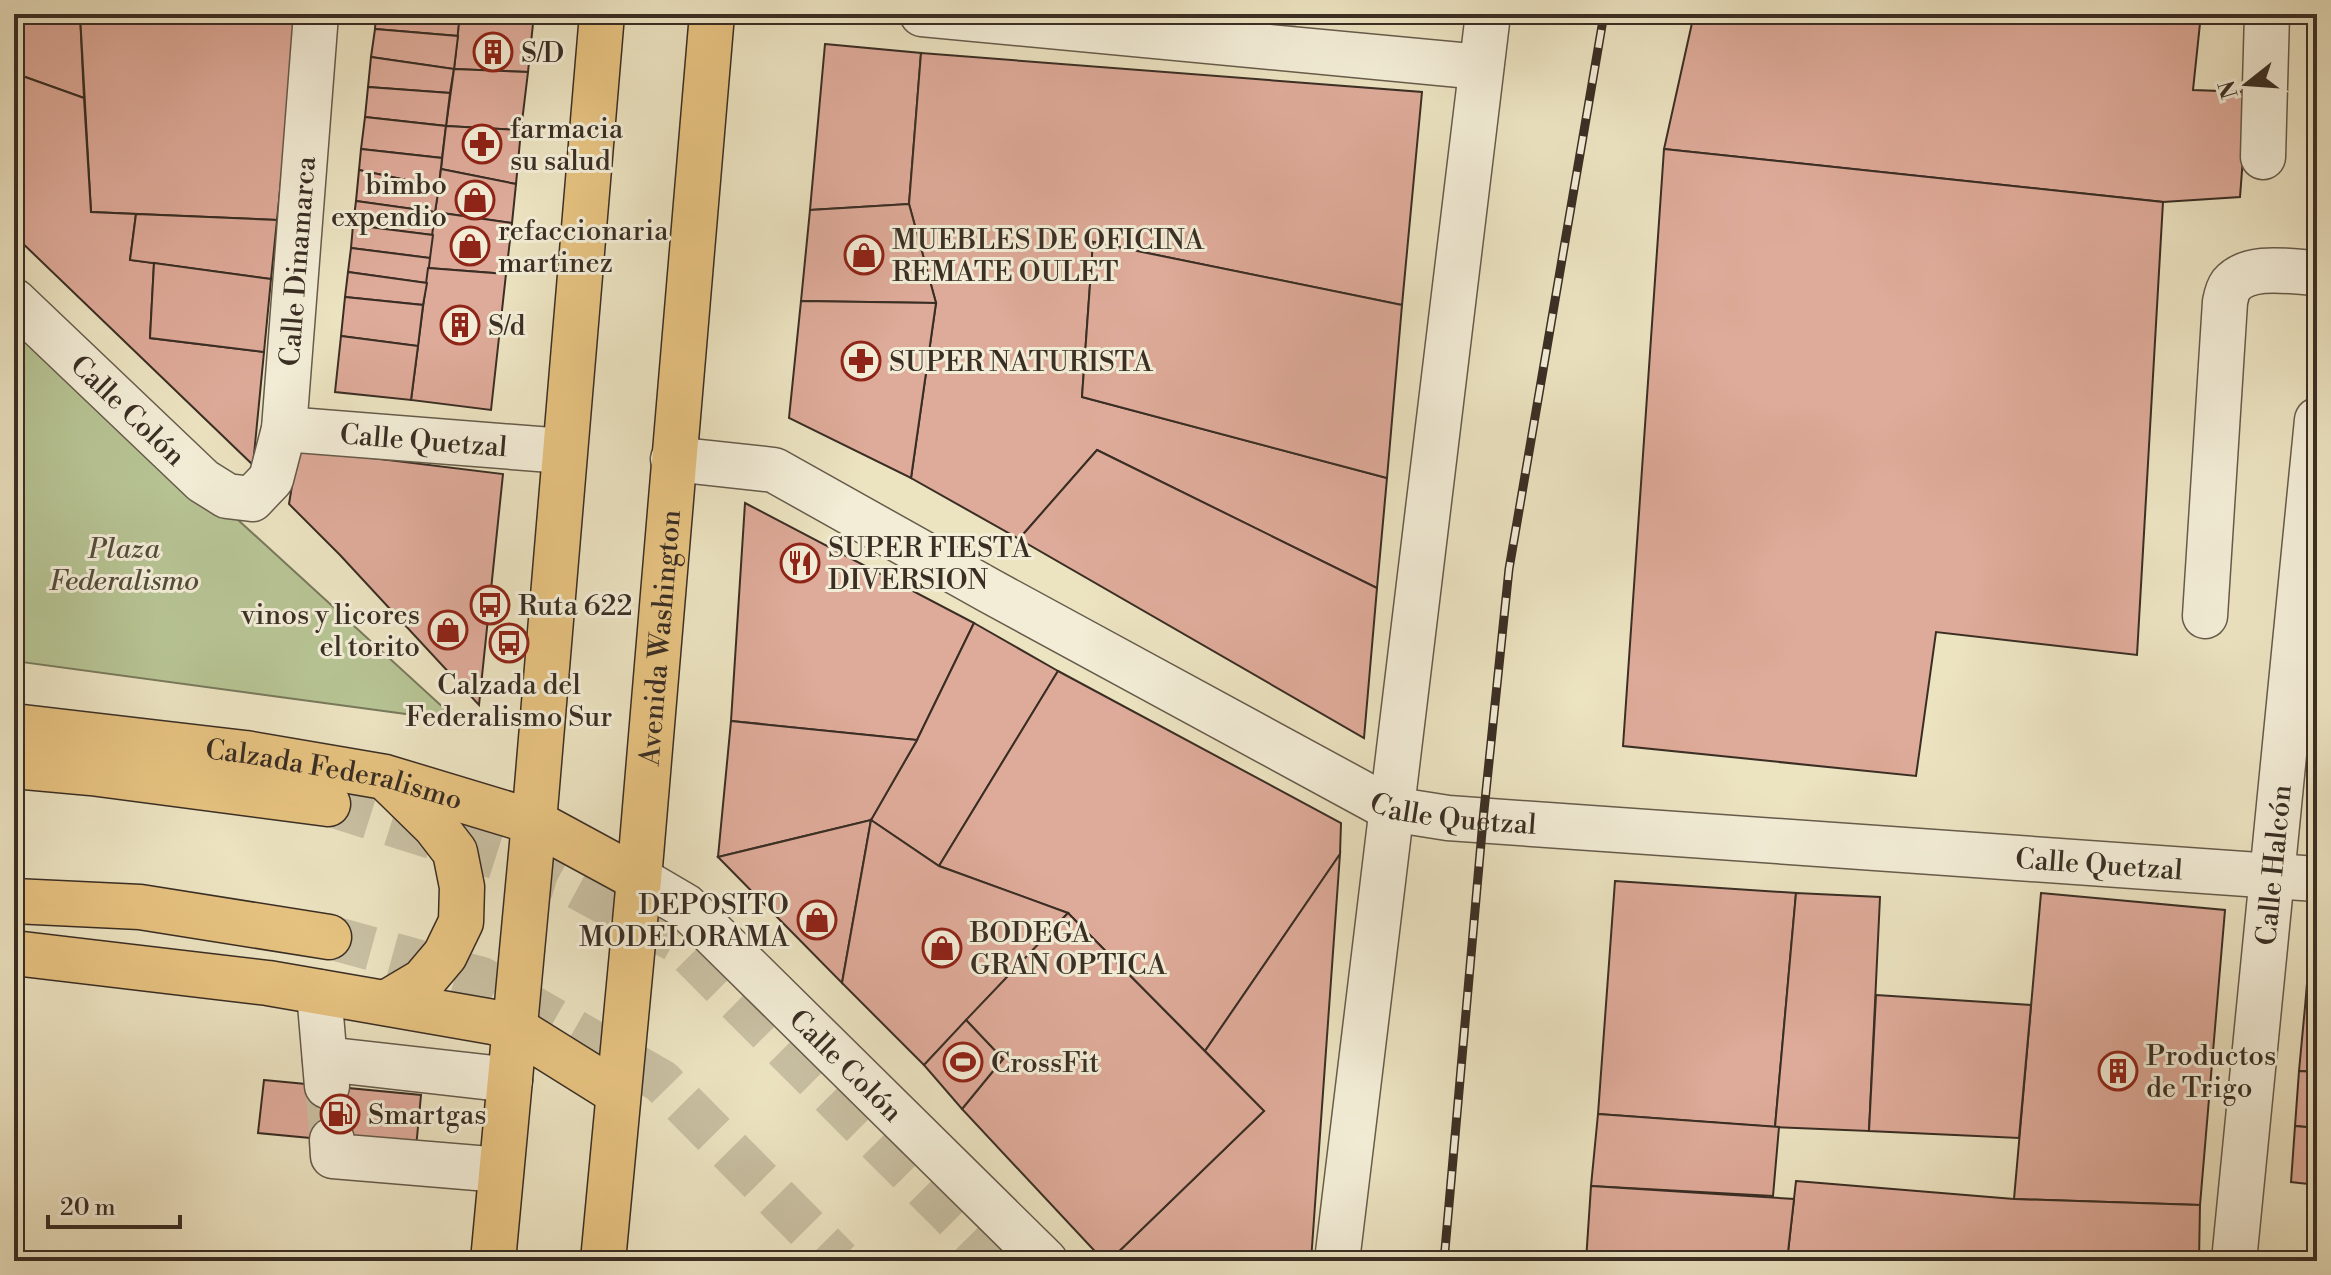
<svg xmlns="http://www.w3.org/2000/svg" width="2331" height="1275" font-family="'Libre Bodoni',serif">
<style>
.green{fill:#b7c494;stroke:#78795c;stroke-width:2}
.building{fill:#deaa99;stroke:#3a2e24;stroke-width:2}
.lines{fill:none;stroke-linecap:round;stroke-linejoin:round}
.minor-tunnel{stroke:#c8bfa2;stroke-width:44;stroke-dasharray:44 22;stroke-linecap:butt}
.major-tunnel{stroke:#c8bfa2;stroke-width:44;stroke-dasharray:44 22;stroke-linecap:butt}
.minor-casing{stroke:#665b4b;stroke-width:47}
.major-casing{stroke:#3a2e24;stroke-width:47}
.minor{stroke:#f3edd7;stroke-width:44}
.major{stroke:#e6c280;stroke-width:44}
.rail-casing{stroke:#3a2e24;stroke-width:9}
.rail{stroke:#f3edd7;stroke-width:6;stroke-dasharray:18;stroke-linecap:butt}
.labels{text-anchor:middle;stroke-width:6;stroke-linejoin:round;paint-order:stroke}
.poi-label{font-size:28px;fill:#3a2e24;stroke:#f3edd7;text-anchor:start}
.street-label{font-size:28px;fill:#3a2e24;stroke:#f3edd7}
.park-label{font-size:28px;font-style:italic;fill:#534c3a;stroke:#f3edd7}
</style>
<rect width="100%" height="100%" fill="#ece3c1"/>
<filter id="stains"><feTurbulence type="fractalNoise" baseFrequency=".0025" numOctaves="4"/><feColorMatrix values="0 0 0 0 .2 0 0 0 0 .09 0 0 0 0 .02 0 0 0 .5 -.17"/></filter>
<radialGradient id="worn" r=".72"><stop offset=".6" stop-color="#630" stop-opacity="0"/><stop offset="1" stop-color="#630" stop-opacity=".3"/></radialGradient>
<polygon class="green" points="14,315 458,721 14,661"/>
<g class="building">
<polygon points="14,14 80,14 84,98 14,73"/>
<polygon points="80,14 298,14 277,220 91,212"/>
<polygon points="376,14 460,14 458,36 375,29"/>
<polygon points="460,14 534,14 528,72 454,69"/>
<polygon points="1694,14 2201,14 2193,90 2248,92 2240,197 2163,202 1664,149"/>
<polygon points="375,29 458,36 454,69 371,57"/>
<polygon points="825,44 921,53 909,204 810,210"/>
<polygon points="921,53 1422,92 1402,305 1093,242 1082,397 1387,478 1377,588 1097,450 1019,539 911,478 936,303 909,204"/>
<polygon points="371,57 454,69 450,93 368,87"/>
<polygon points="454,69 528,72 521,130 446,126"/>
<polygon points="14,73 84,98 91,212 136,214 130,260 154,263 150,338 264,352 253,465 14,235"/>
<polygon points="368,87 450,93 446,126 365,117"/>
<polygon points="365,117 446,126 442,158 361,149"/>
<polygon points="446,126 521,130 516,184 441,169"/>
<polygon points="361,149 442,158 439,187 359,170"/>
<polygon points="1664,149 2163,202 2137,655 1936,632 1916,776 1623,746"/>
<polygon points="441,169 516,184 512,223 435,212"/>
<polygon points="359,170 439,187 435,212 356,201"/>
<polygon points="356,201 435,212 433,235 353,225"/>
<polygon points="909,204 936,303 801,301 810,210"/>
<polygon points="435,212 512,223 506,274 428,268"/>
<polygon points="136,214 277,220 271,279 130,260"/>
<polygon points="353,225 433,235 430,258 351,248"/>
<polygon points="1093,242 1402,305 1387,478 1082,397"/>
<polygon points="351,248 430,258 427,283 348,272"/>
<polygon points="154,263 271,279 264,352 150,338"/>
<polygon points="428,268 506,274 491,410 411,400"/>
<polygon points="348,272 427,283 423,305 345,297"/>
<polygon points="345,297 423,305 418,346 341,336"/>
<polygon points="801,301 936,303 911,478 789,418"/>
<polygon points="341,336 418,346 411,400 335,392"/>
<polygon points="298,449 503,474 479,705 340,555 289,504"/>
<polygon points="1097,450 1377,588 1364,738 1019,539"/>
<polygon points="745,503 974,623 917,740 731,721"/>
<polygon points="974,623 1058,671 939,866 871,820 917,740"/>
<polygon points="1058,671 1341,823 1340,854 1205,1051 1068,913 939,866"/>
<polygon points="731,721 917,740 871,820 718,857"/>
<polygon points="871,820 842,983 718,857"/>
<polygon points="871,820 939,866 1068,913 924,1065 842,983"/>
<polygon points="1340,854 1311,1261 1109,1261 1264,1111 1205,1051"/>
<polygon points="1615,881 1796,893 1775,1127 1598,1114"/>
<polygon points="1796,893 1880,897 1869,1131 1775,1127"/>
<polygon points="2041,893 2225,910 2200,1205 2014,1199"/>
<polygon points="1068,913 1264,1111 1109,1261 1104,1261 962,1109 1003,1059 966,1020"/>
<polygon points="2312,924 2317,925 2317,1008 2305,1007"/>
<polygon points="1876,995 2031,1005 2019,1138 1869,1131"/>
<polygon points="2305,1007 2317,1008 2317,1072 2299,1071"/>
<polygon points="966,1020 1003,1059 962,1109 924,1065"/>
<polygon points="2299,1071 2317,1072 2317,1128 2295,1126"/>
<polygon points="264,1080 421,1095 416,1148 258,1133"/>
<polygon points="1598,1114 1779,1127 1773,1196 1591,1186"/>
<polygon points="2295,1126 2317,1128 2317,1185 2291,1182"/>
<polygon points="1796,1181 2014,1199 2200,1205 2199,1261 1787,1261"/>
<polygon points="1591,1186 1794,1199 1787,1261 1586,1261"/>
</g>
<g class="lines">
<g class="minor-tunnel">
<polyline points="1271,47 1275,14"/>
<polyline points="327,1086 332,1140"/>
</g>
<g class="major-tunnel">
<polyline points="328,804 558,877 679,942 998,1261"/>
<polyline points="329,937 482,979 661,1081 839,1261"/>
</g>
<g class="minor-casing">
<g id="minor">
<polyline points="922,14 1481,67"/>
<polyline points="2263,157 2267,14"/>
<path id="s1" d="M 14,301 L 203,481 L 227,496 L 252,499 L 271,479 L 284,429 L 316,14"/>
<path id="s2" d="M 284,429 L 564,451"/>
<path id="s3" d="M 673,459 L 774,470 L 990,591 L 1391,809 L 1448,818 L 2317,879"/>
<path d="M 2205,616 L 2225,302 C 2226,297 2228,289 2231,285 C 2249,263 2292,272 2317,273"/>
<path id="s4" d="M 639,879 L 685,906 L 1045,1261"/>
<polyline points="319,992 327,1086"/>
<polyline points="325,1059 510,1080"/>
<polyline points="332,1140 333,1156 501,1170"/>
<polyline points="1337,1261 1488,14"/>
<path id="s5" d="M 2234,1261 L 2317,420"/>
</g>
</g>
<g class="major-casing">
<g id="major">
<path id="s6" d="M 14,726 L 245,753 L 385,777 L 534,822 L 639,879"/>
<polyline points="14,766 91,773 328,804"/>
<polyline points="14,901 140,907 329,937"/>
<polyline points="14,953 268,983 493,1022 514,1028 618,1093"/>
<polyline points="386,1003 423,981 445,955 461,922 462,887 455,852 435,826 389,781"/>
<polyline points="493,1261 534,822 602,14"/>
<path id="s7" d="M 603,1261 L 639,879 L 712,14"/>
</g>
</g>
<use href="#minor" class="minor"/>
<use href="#major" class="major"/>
<g class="rail-casing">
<polyline id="rail" points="1444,1261 1483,820 1509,569 1604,14"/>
</g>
<use href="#rail" class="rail"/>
</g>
<defs>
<g id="building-ring" transform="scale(2)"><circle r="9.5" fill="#f3edd7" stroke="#8f2418" stroke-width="1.5"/><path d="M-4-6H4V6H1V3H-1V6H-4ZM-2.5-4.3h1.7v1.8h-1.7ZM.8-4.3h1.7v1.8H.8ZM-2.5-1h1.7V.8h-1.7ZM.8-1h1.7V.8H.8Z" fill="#8f2418"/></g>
<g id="pharmacy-ring" transform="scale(2)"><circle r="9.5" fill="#f3edd7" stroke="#8f2418" stroke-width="1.5"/><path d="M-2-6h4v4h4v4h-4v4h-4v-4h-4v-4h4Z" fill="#8f2418"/></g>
<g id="shop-ring" transform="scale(2)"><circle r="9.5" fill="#f3edd7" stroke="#8f2418" stroke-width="1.5"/><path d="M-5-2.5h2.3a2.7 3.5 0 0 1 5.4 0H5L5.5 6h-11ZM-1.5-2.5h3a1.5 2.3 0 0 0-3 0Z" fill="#8f2418"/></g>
<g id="restaurant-ring" transform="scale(2)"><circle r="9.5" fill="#f3edd7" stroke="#8f2418" stroke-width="1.5"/><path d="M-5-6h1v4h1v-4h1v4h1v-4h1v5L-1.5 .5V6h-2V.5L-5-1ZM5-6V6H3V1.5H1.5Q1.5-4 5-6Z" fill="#8f2418"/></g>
<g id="bus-ring" transform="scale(2)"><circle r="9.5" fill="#f3edd7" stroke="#8f2418" stroke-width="1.5"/><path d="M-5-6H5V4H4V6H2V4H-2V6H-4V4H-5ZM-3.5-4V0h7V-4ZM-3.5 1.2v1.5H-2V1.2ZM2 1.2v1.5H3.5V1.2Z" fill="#8f2418"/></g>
<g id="stadium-ring" transform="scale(2)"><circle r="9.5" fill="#f3edd7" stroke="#8f2418" stroke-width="1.5"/><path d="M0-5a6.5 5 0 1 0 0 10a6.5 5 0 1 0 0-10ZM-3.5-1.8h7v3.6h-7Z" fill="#8f2418"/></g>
<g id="fuel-ring" transform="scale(2)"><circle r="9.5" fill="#f3edd7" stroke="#8f2418" stroke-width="1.5"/><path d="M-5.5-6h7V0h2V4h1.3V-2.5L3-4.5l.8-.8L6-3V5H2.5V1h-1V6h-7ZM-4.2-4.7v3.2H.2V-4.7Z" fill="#8f2418"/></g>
</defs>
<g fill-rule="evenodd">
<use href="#building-ring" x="493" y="52"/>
<use href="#pharmacy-ring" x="482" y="144"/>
<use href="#shop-ring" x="475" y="200"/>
<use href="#shop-ring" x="470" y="246"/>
<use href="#shop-ring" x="864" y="255"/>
<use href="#building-ring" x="460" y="325"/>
<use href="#pharmacy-ring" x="861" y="361"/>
<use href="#restaurant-ring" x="800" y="563"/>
<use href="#bus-ring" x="490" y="605"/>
<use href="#shop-ring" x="448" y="630"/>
<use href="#bus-ring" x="509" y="643"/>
<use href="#shop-ring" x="817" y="920"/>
<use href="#shop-ring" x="942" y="948"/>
<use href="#stadium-ring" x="963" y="1062"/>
<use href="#building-ring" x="2118" y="1071"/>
<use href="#fuel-ring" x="340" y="1114"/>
</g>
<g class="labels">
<g class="poi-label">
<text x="521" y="62">S/D</text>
<text x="510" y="138">farmacia<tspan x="510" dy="32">su salud</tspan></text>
<text x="447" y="194" text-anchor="end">bimbo<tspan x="447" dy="32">expendio</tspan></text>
<text x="498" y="240">refaccionaria<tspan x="498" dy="32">martinez</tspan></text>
<text x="892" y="249">MUEBLES DE OFICINA<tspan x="892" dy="32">REMATE OULET</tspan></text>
<text x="488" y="335">S/d</text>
<text x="889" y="371">SUPER NATURISTA</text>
<text x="828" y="557">SUPER FIESTA<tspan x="828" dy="32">DIVERSION</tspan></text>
<text x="518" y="615">Ruta 622</text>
<text x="420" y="624" text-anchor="end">vinos y licores<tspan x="420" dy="32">el torito</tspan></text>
<text x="509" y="694" text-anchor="middle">Calzada del<tspan x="509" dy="32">Federalismo Sur</tspan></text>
<text x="789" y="914" text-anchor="end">DEPOSITO<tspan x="789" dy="32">MODELORAMA</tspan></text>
<text x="970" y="942">BODEGA<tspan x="970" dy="32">GRAN OPTICA</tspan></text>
<text x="2146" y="1065">Productos<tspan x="2146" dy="32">de Trigo</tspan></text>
<text x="991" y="1072">CrossFit</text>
<text x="368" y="1124">Smartgas</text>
</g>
<g class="street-label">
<text dy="10" stroke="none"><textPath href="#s1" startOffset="562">Calle Dinamarca</textPath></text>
<text dy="10" stroke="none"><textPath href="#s1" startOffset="158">Calle Colón</textPath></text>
<text dy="10" stroke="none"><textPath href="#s2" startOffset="140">Calle Quetzal</textPath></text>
<text dy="10" stroke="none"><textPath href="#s7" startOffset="626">Avenida Washington</textPath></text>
<text dy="10" stroke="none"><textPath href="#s6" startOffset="324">Calzada Federalismo</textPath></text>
<text dy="10" stroke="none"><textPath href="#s3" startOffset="868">Calle Quetzal</textPath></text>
<text dy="10" stroke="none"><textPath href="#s3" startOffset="1516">Calle Quetzal</textPath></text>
<text dy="10" stroke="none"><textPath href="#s5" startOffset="398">Calle Halcón</textPath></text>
<text dy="10" stroke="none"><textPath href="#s4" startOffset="280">Calle Colón</textPath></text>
</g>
<g class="park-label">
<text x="124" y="558">Plaza<tspan x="124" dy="32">Federalismo</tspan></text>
</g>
</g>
<rect width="2331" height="1275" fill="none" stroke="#ece3c1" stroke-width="48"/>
<rect x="16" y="16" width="2299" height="1243" fill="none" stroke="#3a2e24" stroke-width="4"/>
<rect x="24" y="24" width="2283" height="1227" fill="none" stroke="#3a2e24" stroke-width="2"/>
<g transform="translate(2247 84) rotate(253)" stroke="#f3edd7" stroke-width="6" paint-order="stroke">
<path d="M0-6L14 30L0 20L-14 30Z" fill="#3a2e24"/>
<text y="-12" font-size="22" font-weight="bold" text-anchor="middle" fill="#3a2e24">N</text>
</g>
<path d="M48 1215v12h132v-12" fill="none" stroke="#3a2e24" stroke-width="4"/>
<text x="60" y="1215" font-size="24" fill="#3a2e24" stroke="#f3edd7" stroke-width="6" paint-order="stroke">20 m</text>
<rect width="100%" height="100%" filter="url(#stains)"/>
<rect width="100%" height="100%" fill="url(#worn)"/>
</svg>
